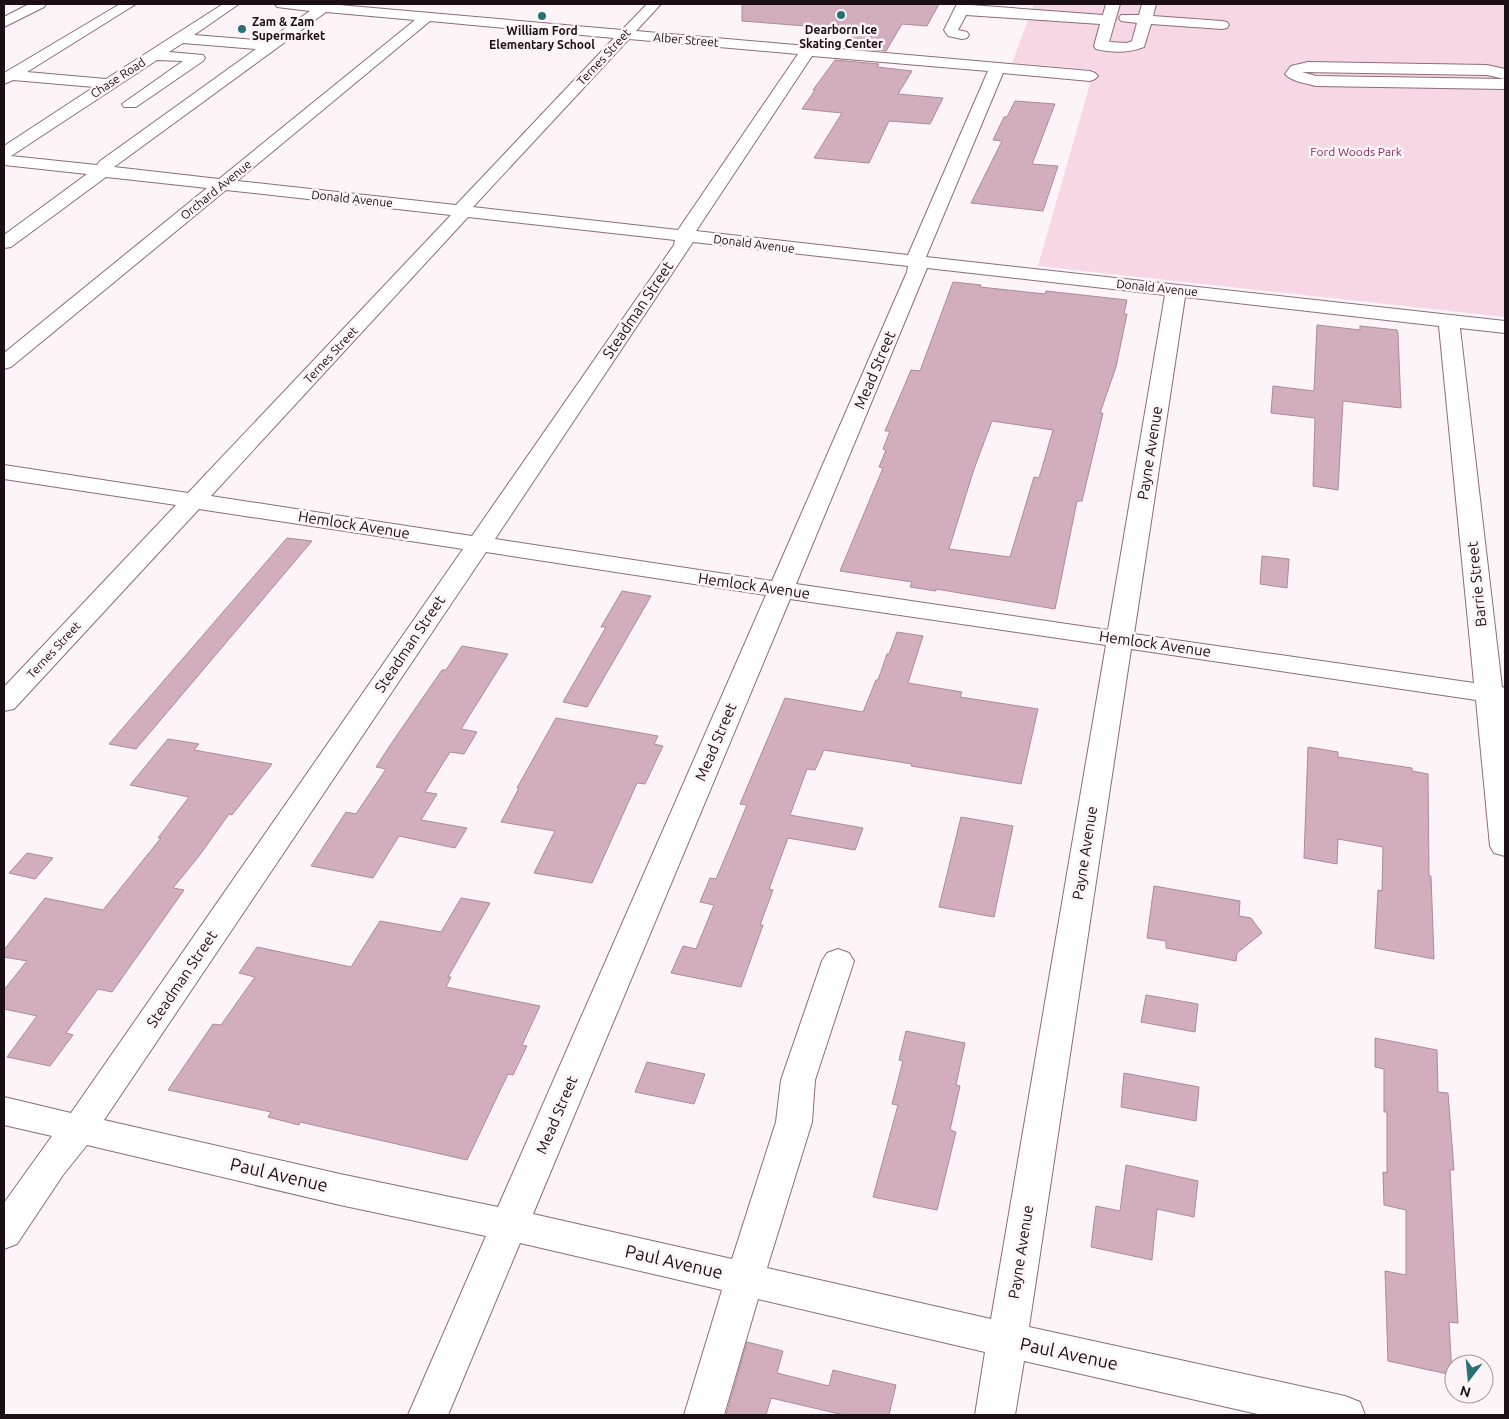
<svg xmlns="http://www.w3.org/2000/svg" width="1509" height="1419" font-family="Ubuntu,sans-serif">
<style>
.green{fill:#f7d7e4}
.building{fill:#d2aebc;stroke:#ad8a99;fill-rule:evenodd}
.lines{fill:none;stroke-linecap:round;stroke-linejoin:round}
.minor-casing{stroke:#8d6c79;stroke-width:2}
.minor{fill:#fff;fill-rule:evenodd}
.poi-dot{fill:#287277;stroke:#fcf4f7;stroke-width:2}
.labels{text-anchor:middle;stroke-width:5;stroke-linejoin:round;paint-order:stroke}
.far-poi-label{font-size:12px;font-weight:bold;fill:#1b0e14;stroke:#fcf4f7}
.far-street-label{font-size:12px;fill:#1b0e14;stroke:#fcf4f7}
.far-park-label{font-size:12px;fill:#7f1f53;stroke:#fcf4f7}
.street-label{font-size:15px;fill:#1b0e14;stroke:#fcf4f7}
.near-street-label{font-size:18px;fill:#1b0e14;stroke:#fcf4f7}
</style>
<rect width="100%" height="100%" fill="#fcf4f7"/>
<polygon class="green" points="1034,4 1505,4 1505,317 1038,266 1094,70 1012,63"/>
<g class="building">
<polygon points="742,4 939,4 927,26 902,24 886,51 844,47 857,30 742,21"/>
<polygon points="835,60 879,64 877,67 912,71 898,94 943,98 930,124 889,121 869,163 814,158 842,113 802,109 815,90 813,90"/>
<polygon points="1015,101 1055,104 1032,164 1058,166 1043,211 971,203 1002,141 993,140 1004,117 1007,117"/>
<path d="M 953,282 L 981,285 L 980,287 L 1045,294 L 1046,291 L 1127,300 L 1124,314 L 1127,314 L 1116,367 L 1100,413 L 1103,413 L 1082,501 L 1077,501 L 1055,609 L 936,589 L 936,591 L 910,587 L 912,582 L 840,571 L 883,468 L 879,467 L 886,450 L 883,449 L 890,431 L 885,431 L 911,370 L 920,371 ZM 992,421 L 1053,430 L 1039,478 L 1034,477 L 1010,557 L 949,549 L 974,469 Z"/>
<polygon points="1317,325 1360,330 1360,326 1397,330 1398,333 1401,408 1343,401 1338,490 1313,486 1315,418 1271,413 1273,386 1314,391"/>
<polygon points="287,538 312,541 136,749 109,744"/>
<polygon points="1262,556 1289,559 1287,588 1260,584"/>
<polygon points="622,591 651,596 587,707 563,702 606,627 601,627"/>
<polygon points="897,632 923,636 908,683 962,692 960,697 1038,709 1021,784 911,766 912,764 824,750 815,770 807,769 790,815 863,828 855,850 788,838 769,889 773,890 760,925 763,925 741,987 671,973 683,946 696,949 714,905 700,902 710,878 716,879 730,846 747,805 740,804 785,698 863,712 876,680 878,680 887,654 889,654"/>
<polygon points="462,646 508,654 461,729 477,732 464,754 450,752 425,792 437,794 421,820 467,828 455,848 399,836 373,878 311,866 346,812 356,814 386,769 376,767 393,741 442,670 446,670"/>
<polygon points="556,718 658,736 654,744 663,746 645,784 637,783 592,883 534,873 555,831 501,822 519,788 517,788"/>
<polygon points="168,739 199,744 194,750 272,764 232,815 229,814 199,856 173,888 184,890 112,992 98,989 66,1033 73,1035 50,1066 7,1057 37,1016 4,1009 4,990 27,961 4,957 4,950 45,898 103,910 161,838 158,838 189,797 130,785"/>
<polygon points="1308,747 1338,752 1338,757 1412,768 1412,771 1428,774 1429,876 1431,876 1434,959 1375,948 1378,890 1382,891 1383,847 1338,839 1337,864 1304,858"/>
<polygon points="961,817 1013,826 994,917 939,907"/>
<polygon points="27,853 53,858 35,879 9,873"/>
<polygon points="1154,886 1240,901 1239,916 1251,918 1262,933 1237,953 1236,961 1166,948 1166,941 1147,938"/>
<polygon points="461,898 490,903 448,977 451,977 446,987 540,1006 522,1045 527,1046 513,1075 508,1074 467,1160 300,1122 299,1125 268,1117 271,1112 168,1090 213,1024 221,1025 255,977 239,973 257,947 351,967 380,921 441,932"/>
<polygon points="1146,995 1198,1004 1195,1032 1141,1022"/>
<polygon points="906,1031 965,1043 956,1085 960,1086 950,1130 956,1132 937,1210 873,1197 898,1105 892,1104 903,1061 899,1060"/>
<polygon points="1375,1038 1437,1050 1438,1092 1448,1093 1454,1170 1450,1170 1458,1323 1449,1322 1452,1375 1388,1361 1385,1271 1406,1275 1406,1210 1384,1205 1383,1172 1387,1173 1387,1112 1384,1112 1384,1069 1375,1067"/>
<polygon points="647,1062 705,1074 694,1104 635,1092"/>
<polygon points="1124,1073 1199,1087 1196,1121 1121,1107"/>
<polygon points="1126,1165 1198,1181 1194,1217 1157,1209 1152,1260 1091,1247 1096,1206 1120,1211"/>
<polygon points="747,1342 783,1351 777,1373 829,1386 833,1370 896,1385 889,1415 844,1415 771,1398 766,1415 726,1415"/>
</g>
<g class="lines">
<g class="minor-casing">
<g id="minor">
<polygon points="29,4 46,4 44,7 4,27 4,17"/>
<path d="M 120,4 L 136,4 L 27,72 L 106,79 L 223,4 L 239,4 L 194,35 L 267,41 L 310,11 L 277,7 L 275,4 L 328,4 L 622,30 L 647,4 L 661,4 L 636,31 L 1090,71 L 1095,73 L 1098,76 L 1095,79 L 1090,81 L 1003,73 L 926,257 L 1505,321 L 1505,333 L 1460,328 L 1502,687 L 1505,688 L 1505,704 L 1504,704 L 1505,719 L 1505,856 L 1494,853 L 1490,846 L 1476,700 L 1131,649 L 1029,1327 L 1345,1396 L 1360,1402 L 1365,1415 L 1262,1415 L 1024,1361 L 1015,1415 L 975,1415 L 985,1352 L 758,1299 L 724,1415 L 684,1415 L 722,1290 L 520,1243 L 448,1415 L 408,1415 L 486,1236 L 340,1205 L 87,1145 L 63,1175 L 17,1244 L 4,1249 L 4,1203 L 52,1136 L 4,1125 L 4,1097 L 71,1113 L 463,549 L 199,509 L 14,709 L 4,711 L 4,687 L 176,505 L 4,479 L 4,465 L 188,493 L 451,215 L 226,190 L 11,367 L 4,369 L 4,353 L 207,188 L 106,177 L 11,247 L 4,248 L 4,235 L 87,174 L 4,165 L 4,146 L 94,87 L 13,80 L 4,84 L 4,73 ZM 326,12 L 415,20 L 219,179 L 114,167 ZM 430,21 L 614,38 L 456,205 L 237,181 ZM 629,39 L 798,54 L 678,230 L 473,207 ZM 183,43 L 256,49 L 100,161 L 97,165 L 11,156 L 157,60 L 183,61 L 122,104 L 124,107 L 136,107 L 203,61 L 205,58 L 203,55 L 169,52 ZM 812,56 L 988,71 L 908,255 L 696,231 ZM 468,217 L 675,240 L 674,245 L 472,536 L 211,496 ZM 693,242 L 908,266 L 907,272 L 772,581 L 495,539 ZM 927,268 L 1165,295 L 1108,630 L 796,584 ZM 1185,297 L 1439,326 L 1474,683 L 1134,634 ZM 486,552 L 766,595 L 498,1207 L 340,1174 L 104,1120 ZM 790,599 L 1106,645 L 991,1319 L 767,1268 L 812,1122 L 815,1080 L 854,961 L 849,953 L 838,949 L 827,953 L 822,961 L 781,1080 L 776,1122 L 732,1259 L 533,1214 Z"/>
<path d="M 957,4 L 1103,15 L 1106,4 L 1120,4 L 1109,42 L 1127,43 L 1132,41 L 1137,23 L 1121,21 L 1119,18 L 1121,15 L 1139,15 L 1142,4 L 1156,4 L 1153,16 L 1222,21 L 1227,22 L 1229,25 L 1227,28 L 1222,29 L 1151,24 L 1144,47 C 1128,53 1112,53 1096,49 L 1094,46 L 1100,24 L 966,15 L 958,30 L 967,32 L 969,35 L 967,38 L 962,39 L 948,36 L 944,30 Z"/>
<path d="M 1308,62 L 1487,65 L 1505,69 L 1505,79 L 1487,75 L 1302,72 L 1316,76 L 1505,79 L 1505,89 L 1316,86 C 1306,83 1292,82 1285,74 L 1291,66 Z"/>
</g>
</g>
<use href="#minor" class="minor"/>
</g>
<g class="poi-dot">
<circle cx="841" cy="15" r="5"/>
<circle cx="542" cy="16" r="5"/>
<circle cx="242" cy="29" r="5"/>
</g>
<g class="labels">
<g class="far-poi-label">
<text x="252" y="26" text-anchor="start">Zam &amp; Zam<tspan x="252" dy="14">Supermarket</tspan></text>
<text x="841" y="34">Dearborn Ice<tspan x="841" dy="14">Skating Center</tspan></text>
<text x="542" y="35">William Ford<tspan x="542" dy="14">Elementary School</tspan></text>
</g>
<g class="far-street-label">
<text transform="translate(686 40) rotate(5)" y="4">Alber Street</text>
<text transform="translate(604 57) rotate(-47)" y="4">Ternes Street</text>
<text transform="translate(118 78) rotate(-33)" y="4">Chase Road</text>
<text transform="translate(216 190) rotate(-39)" y="4">Orchard Avenue</text>
<text transform="translate(352 199) rotate(6)" y="4">Donald Avenue</text>
<text transform="translate(754 244) rotate(7)" y="4">Donald Avenue</text>
<text transform="translate(1157 288) rotate(6)" y="4">Donald Avenue</text>
<text transform="translate(331 355) rotate(-47)" y="4">Ternes Street</text>
<text transform="translate(54 650) rotate(-47)" y="4">Ternes Street</text>
</g>
<g class="far-park-label">
<text x="1356" y="156">Ford Woods Park</text>
</g>
<g class="street-label">
<text transform="translate(638 310) rotate(-56)" y="5">Steadman Street</text>
<text transform="translate(875 370) rotate(-67)" y="5">Mead Street</text>
<text transform="translate(1150 453) rotate(-81)" y="5">Payne Avenue</text>
<text transform="translate(354 525) rotate(9)" y="5">Hemlock Avenue</text>
<text transform="translate(1477 584) rotate(-96)" y="5">Barrie Street</text>
<text transform="translate(754 586) rotate(8)" y="5">Hemlock Avenue</text>
<text transform="translate(410 644) rotate(-56)" y="5">Steadman Street</text>
<text transform="translate(1155 644) rotate(8)" y="5">Hemlock Avenue</text>
<text transform="translate(716 742) rotate(-67)" y="5">Mead Street</text>
<text transform="translate(1085 853) rotate(-81)" y="5">Payne Avenue</text>
<text transform="translate(182 979) rotate(-56)" y="5">Steadman Street</text>
<text transform="translate(557 1115) rotate(-67)" y="5">Mead Street</text>
<text transform="translate(1021 1252) rotate(-81)" y="5">Payne Avenue</text>
</g>
<g class="near-street-label">
<text transform="translate(279 1175) rotate(13)" y="6">Paul Avenue</text>
<text transform="translate(674 1262) rotate(13)" y="6">Paul Avenue</text>
<text transform="translate(1069 1354) rotate(12)" y="6">Paul Avenue</text>
</g>
</g>
<rect width="1509" height="1419" fill="none" stroke="#1b0e14" stroke-width="10"/>
<g transform="translate(1469 1379) rotate(196)"><circle r="24" fill="#fcf4f7" stroke="#a2989c"/>
<path d="M0-4L9 19L0 12L-9 19Z" fill="#287277"/>
<text y="-8" font-size="14" font-weight="bold" text-anchor="middle" fill="#1b0e14">N</text>
</g>
</svg>
